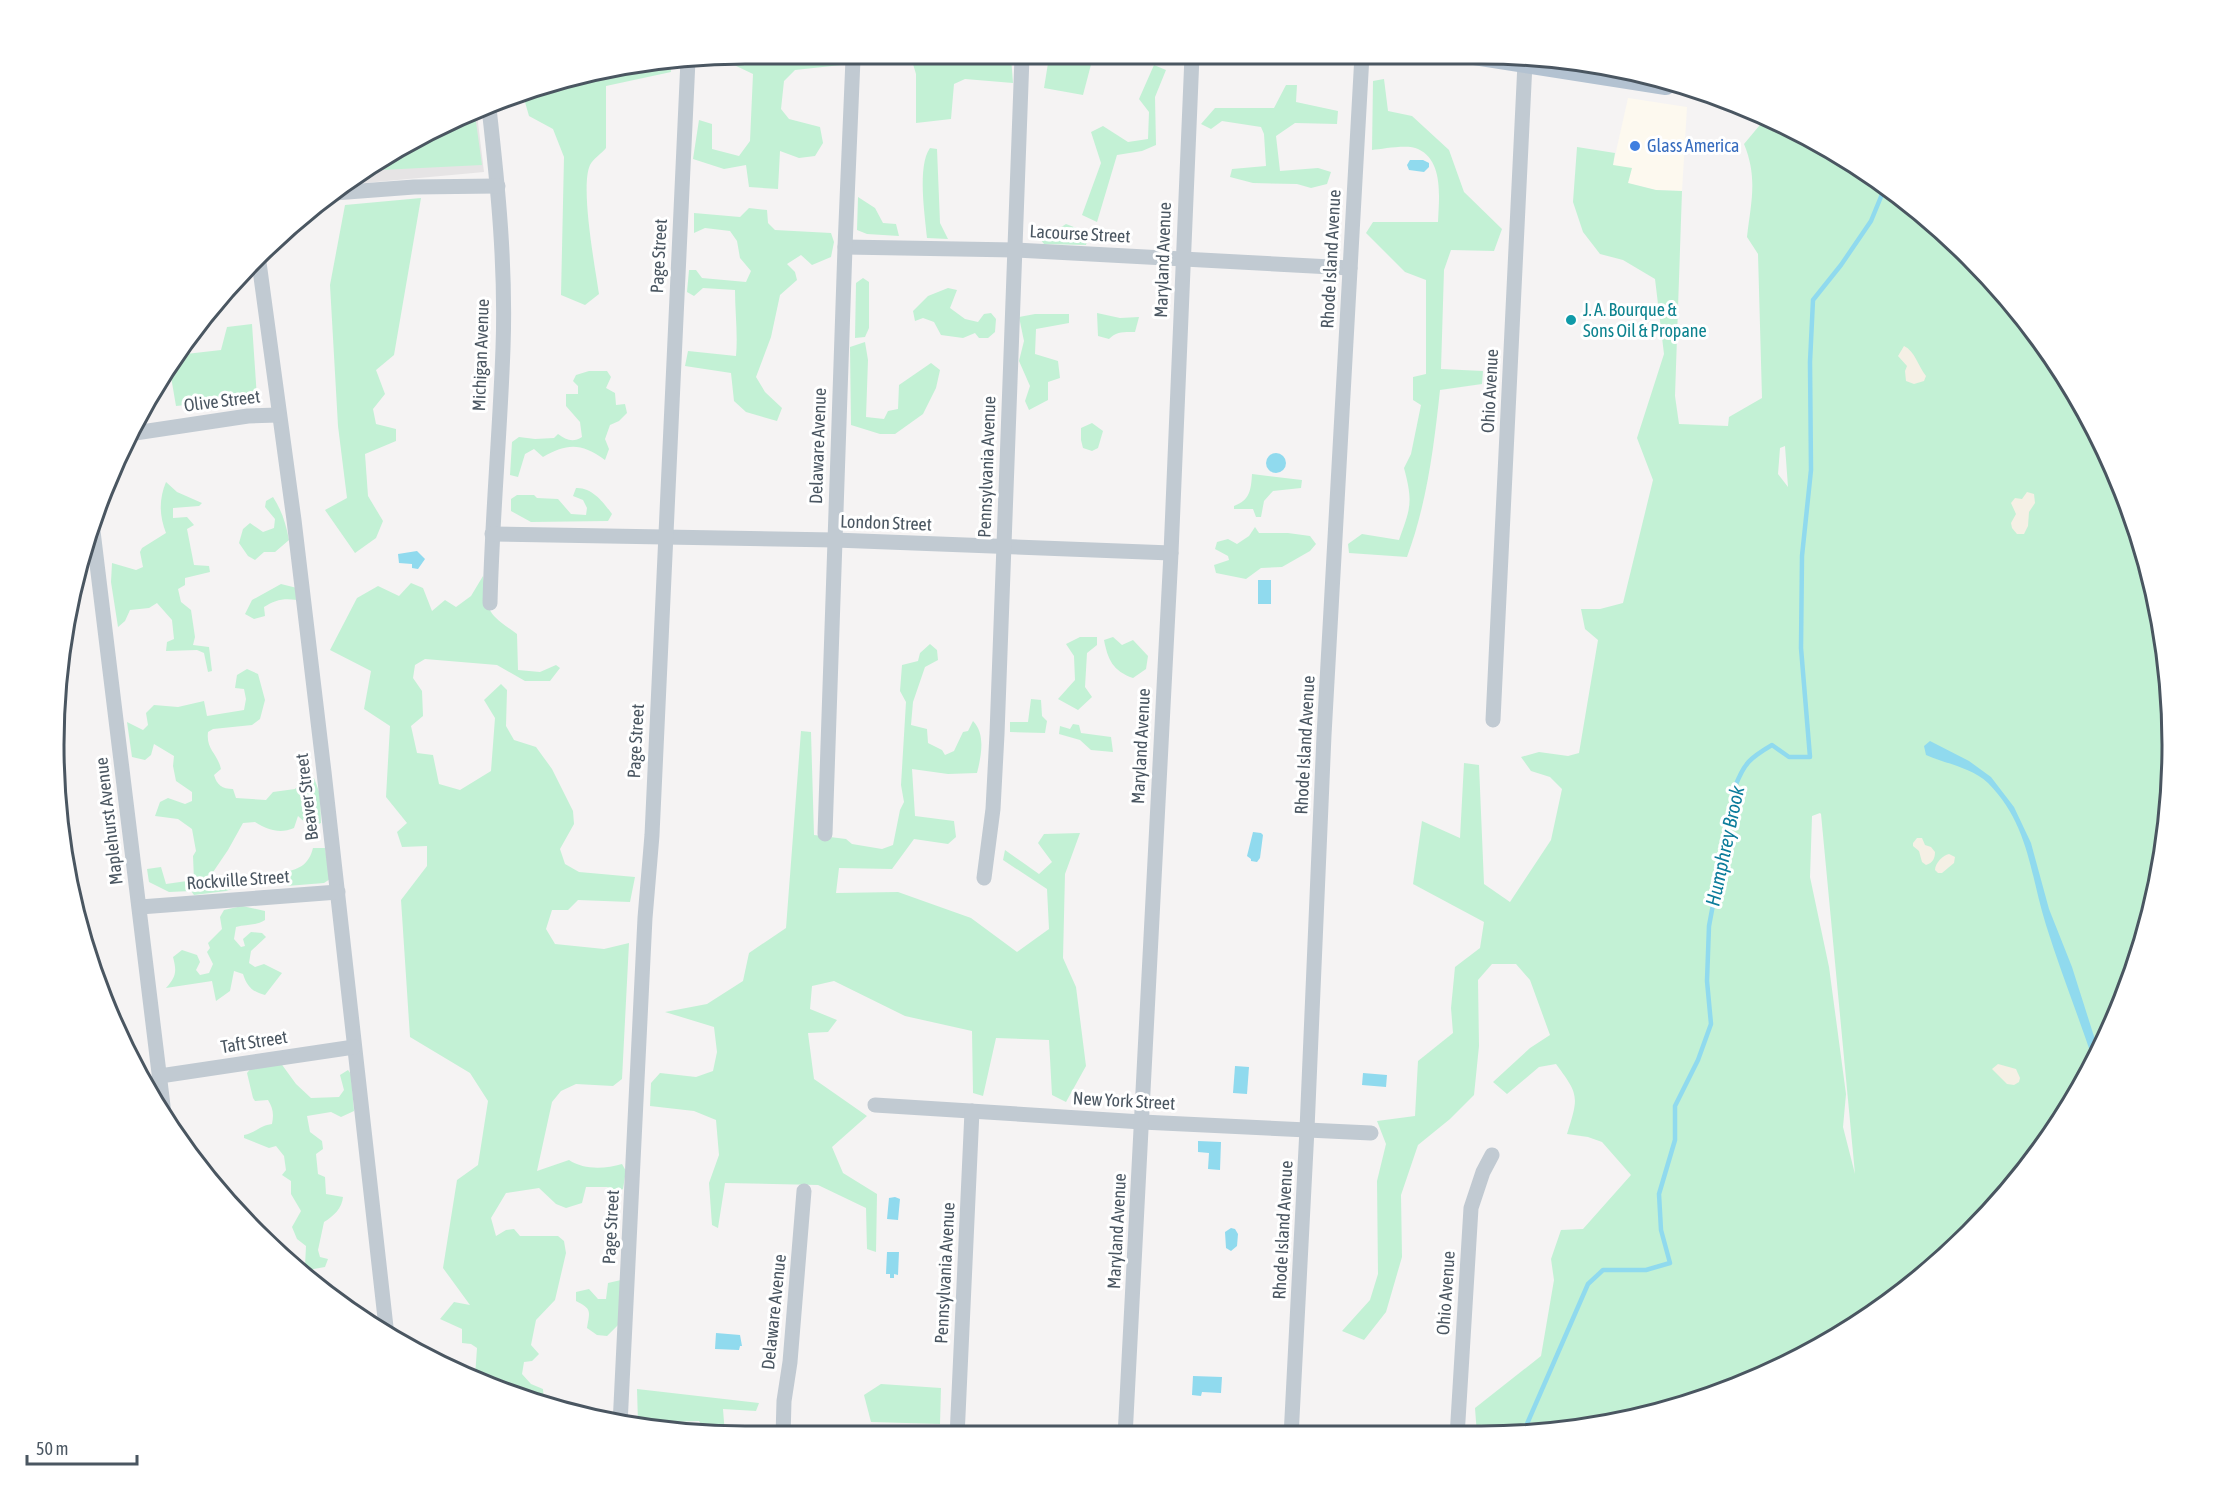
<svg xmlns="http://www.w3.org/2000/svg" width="2226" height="1491" font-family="'Asap Condensed',sans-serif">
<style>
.commercial{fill:#fdf9ef}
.education{fill:#e6e4e5}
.green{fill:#c3f1d5;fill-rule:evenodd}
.sand{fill:#f5f0e5}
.water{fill:#90daee}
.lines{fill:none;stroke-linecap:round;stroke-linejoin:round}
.stream{stroke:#90daee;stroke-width:4.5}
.minor{stroke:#c1cad2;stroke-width:15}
.major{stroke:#b3c2d1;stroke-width:20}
.shop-dot{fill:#3f7fe0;stroke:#fff;stroke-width:2}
.culture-dot{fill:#0f9aa8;stroke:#fff;stroke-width:2}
.labels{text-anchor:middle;stroke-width:6;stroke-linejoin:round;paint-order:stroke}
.shop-label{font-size:18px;fill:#366cbe;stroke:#fff;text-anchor:start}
.street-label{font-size:18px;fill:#4a5661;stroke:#fff}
.culture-label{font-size:18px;fill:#0d838f;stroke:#fff;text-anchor:start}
.water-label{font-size:20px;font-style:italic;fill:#0c7c9b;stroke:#fff}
.rim{fill:none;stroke:#4a5661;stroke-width:3}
</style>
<rect width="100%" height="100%" fill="#f5f3f3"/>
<polygon class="commercial" points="1628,98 1687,107 1682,191 1656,190 1628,183 1613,165"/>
<polygon class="education" points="477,114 484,172 343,185 361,171"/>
<g class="green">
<polygon points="1011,57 1013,83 965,79 954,84 951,119 916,123 916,74 913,64 869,58"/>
<polygon points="1049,57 1093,57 1083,95 1044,88"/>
<polygon points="843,59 841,65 795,70 784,81 781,109 789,119 820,127 823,143 815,156 799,158 780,151 778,189 749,187 746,165 724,169 693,159 699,120 712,124 712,149 739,156 750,141 753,74 730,63 704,60"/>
<path d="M 653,60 L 670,61 L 671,72 L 606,86 L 606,148 C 602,153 593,159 590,165 C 580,187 595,267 599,294 L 585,305 L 561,295 L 564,157 L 553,129 L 529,116 L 523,95 L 555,87 L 555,83 Z"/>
<polygon points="1154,65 1166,70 1155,97 1156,145 1142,151 1117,155 1097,222 1082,215 1101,163 1091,132 1103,126 1128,142 1148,139 1149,112 1139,99"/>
<path d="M 1384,79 L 1388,111 L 1412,116 L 1449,150 L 1464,192 L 1502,229 L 1494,251 L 1451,250 L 1444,270 L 1441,369 L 1483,371 L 1482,384 L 1440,390 C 1434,446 1427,503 1407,557 L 1349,553 L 1348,544 L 1362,534 L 1399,540 C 1411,507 1413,502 1404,468 L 1411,454 L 1421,405 L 1413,400 L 1413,377 L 1426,374 L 1426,280 L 1405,272 L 1366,233 L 1373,222 L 1438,222 C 1439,198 1444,161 1418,149 C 1408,144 1383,149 1372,150 L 1373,81 Z"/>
<polygon points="1286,85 1297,85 1296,102 1338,111 1337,124 1295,123 1276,136 1280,171 1318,168 1331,172 1327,184 1311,188 1297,184 1253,183 1230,177 1232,169 1266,166 1264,134 1261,127 1222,121 1211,129 1201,124 1215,108 1274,108"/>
<polygon points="475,115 482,165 360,171 361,171"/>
<path d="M 1764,120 L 1787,125 L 1865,171 L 1969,256 L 2055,361 L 2119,481 L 2159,610 L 2172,745 L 2159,880 L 2119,1010 L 2056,1129 L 1970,1234 L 1865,1320 L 1745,1384 L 1616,1424 L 1475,1437 L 1477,1435 L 1475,1408 L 1541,1356 L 1554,1280 L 1551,1259 L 1561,1230 L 1583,1229 L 1631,1175 L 1602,1142 L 1588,1137 L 1567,1134 C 1579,1096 1579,1095 1556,1064 L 1539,1067 L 1507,1094 L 1493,1082 L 1530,1048 L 1550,1035 L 1530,980 L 1516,964 L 1492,964 L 1478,980 L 1479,1046 L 1474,1095 L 1450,1119 L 1418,1145 L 1401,1195 L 1402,1257 L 1386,1312 L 1364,1340 L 1342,1331 L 1370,1300 L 1378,1274 L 1377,1181 L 1386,1144 L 1377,1121 L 1415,1116 L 1418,1061 L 1453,1033 L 1451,1008 L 1455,967 L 1480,948 L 1484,922 L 1413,884 L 1422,821 L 1460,838 L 1464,763 L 1479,765 L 1484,884 L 1510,902 L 1551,840 L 1562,789 L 1550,777 L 1531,771 L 1521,757 L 1539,752 L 1568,756 L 1579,753 L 1598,640 L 1585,629 L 1581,609 L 1600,609 L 1623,603 L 1653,480 L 1637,438 L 1664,354 L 1655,279 L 1623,260 L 1600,254 L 1583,232 L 1573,202 L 1577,147 L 1615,153 L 1613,165 L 1632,168 L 1628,183 L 1656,190 L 1682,191 L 1675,396 L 1679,424 L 1728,426 L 1729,417 L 1762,398 L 1758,254 L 1747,237 C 1751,202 1758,178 1744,144 ZM 1785,446 L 1788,487 L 1778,474 L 1780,448 ZM 1820,813 L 1821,814 L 1855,1174 L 1843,1127 L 1846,1094 L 1829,967 L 1810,877 L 1812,816 Z"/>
<path d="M 930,148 L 937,149 L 940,223 L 948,239 L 927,238 C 925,215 917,166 930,148 Z"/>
<polygon points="858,197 875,208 883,223 896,224 899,236 867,234 857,230"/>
<polygon points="421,198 394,355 376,370 385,394 373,409 376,424 396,429 396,441 365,454 368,496 383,521 376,538 355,553 325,510 347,498 338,426 330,285 345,205"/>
<path d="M 749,208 L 767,210 L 768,223 L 775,230 L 831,233 L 834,242 L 831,257 L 812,265 L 801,255 L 787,264 L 795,272 L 797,280 L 780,295 L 771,337 L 756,377 L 765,392 L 782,408 L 777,421 L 746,412 L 734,401 L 731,373 L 685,366 L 688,351 L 736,356 C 738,334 735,312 735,290 L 703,288 L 694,296 L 687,292 L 689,270 L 696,270 L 702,278 L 746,282 L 751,271 L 740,258 L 737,241 L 730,231 L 705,228 L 694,233 L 694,213 L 740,217 Z"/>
<path d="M 1066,224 L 1079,229 L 1087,240 L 1086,245 L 1044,244 L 1038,236 C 1047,231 1058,230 1066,224 Z"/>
<polygon points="863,278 869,282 869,328 865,337 855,338 856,283"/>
<polygon points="948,288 957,290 950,308 965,319 978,322 984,314 991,313 996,319 995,332 988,338 979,338 975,333 963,338 941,335 934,322 923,318 915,321 913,311 928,296"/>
<path d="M 1097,313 L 1120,318 L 1139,317 L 1135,332 C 1126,332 1116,331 1109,339 L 1098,336 Z"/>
<polygon points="1035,314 1069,314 1069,323 1036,329 1035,354 1058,361 1060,378 1048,382 1048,400 1029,410 1025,401 1030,386 1019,361 1024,341 1019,317"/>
<polygon points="252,324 257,398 176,406 170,371 183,348 186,354 221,350 227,327"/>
<polygon points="865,342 868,360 866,417 884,419 888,411 898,409 899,385 931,363 940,370 936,388 923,414 895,434 880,434 851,425 850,347"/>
<path d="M 589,371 L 607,371 L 611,377 L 606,388 L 615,393 L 616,405 L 625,404 L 627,413 L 619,421 L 610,425 L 605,439 L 609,449 L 605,460 C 581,443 568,443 543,457 L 534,449 L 525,454 L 518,477 L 510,475 L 512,442 L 519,437 L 535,439 L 554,438 L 558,434 C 566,440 573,443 582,437 L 580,422 L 566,406 L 566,394 L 578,394 L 578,386 L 573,381 L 576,375 Z"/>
<polygon points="1092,423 1103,431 1098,448 1092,451 1083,448 1081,440 1081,428"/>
<path d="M 1252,474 L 1302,480 L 1301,488 L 1273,491 L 1264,501 L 1261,517 L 1256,517 L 1253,509 L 1234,509 L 1234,506 C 1250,500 1251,490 1252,474 Z"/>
<path d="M 166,482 L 177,492 L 202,503 L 199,506 L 173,508 L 173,518 L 187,517 L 194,525 L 187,529 L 194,565 L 209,566 L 210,572 L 185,578 L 185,585 L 178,589 L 181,602 L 191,610 L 195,637 L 193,645 L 209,647 L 212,671 L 208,672 L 204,653 L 197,650 L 166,651 L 167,642 L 174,639 L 172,620 L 157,603 L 149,608 L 130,610 L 125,621 L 118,627 L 111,582 L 112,563 L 136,570 L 143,567 L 140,552 L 142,548 L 166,533 C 159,515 159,499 166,482 Z"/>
<path d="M 576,488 C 592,487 604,503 612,514 L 608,521 L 531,522 L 511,511 L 511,499 L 517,495 L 534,495 L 537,498 L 558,499 L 571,514 L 586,515 L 587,508 L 583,500 L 573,496 Z"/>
<path d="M 273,497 C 282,511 286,524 289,540 L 275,552 L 264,552 L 255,560 L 248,556 L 239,543 L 243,529 L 250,523 L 263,532 L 274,528 L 275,519 L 265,507 L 266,501 Z"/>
<polygon points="1255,527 1259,533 1288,533 1310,536 1316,544 1310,551 1282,567 1261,568 1246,579 1216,573 1214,565 1229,560 1228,556 1215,549 1217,542 1228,539 1237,544 1249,536"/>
<path d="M 483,576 C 488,613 486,612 517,634 L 518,670 L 540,672 L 556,665 L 560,668 L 550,681 L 525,681 L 497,665 L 425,659 L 415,665 L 413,678 L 422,691 L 423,716 L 411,726 L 417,753 L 433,755 L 439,784 L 460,790 L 491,771 L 495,718 L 484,700 L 501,684 L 507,690 L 506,726 L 514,740 L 536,747 L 552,769 L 573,811 L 574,824 L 560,849 L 565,864 L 579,872 L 635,877 L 630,902 L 578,900 L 568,910 L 552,910 L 546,929 L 555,944 L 604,949 L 629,943 L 622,1079 L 613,1086 L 576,1084 L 561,1091 L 552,1102 L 537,1171 L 569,1160 C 584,1170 605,1169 622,1164 L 626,1171 L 623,1189 L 617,1192 L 607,1187 L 586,1187 L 582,1203 L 566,1208 L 556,1204 L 539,1188 L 506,1193 L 491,1218 L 496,1236 L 506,1230 L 514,1229 L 520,1236 L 558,1236 L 564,1241 L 566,1253 L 555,1300 L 536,1320 L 531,1345 L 539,1354 L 532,1361 L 524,1362 L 522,1374 L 531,1384 L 543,1389 L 544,1401 L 475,1377 L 477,1348 L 471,1344 L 462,1343 L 462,1329 L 440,1319 L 454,1302 L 470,1305 L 443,1268 L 457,1180 L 478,1165 L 488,1101 L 470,1073 L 410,1037 L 401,900 L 427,866 L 427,846 L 402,847 L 397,832 L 407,823 L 386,797 L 390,726 L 364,709 L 371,671 L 330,650 L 357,598 L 378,586 L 399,596 L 411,583 L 423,588 L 432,611 L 445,600 L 456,607 L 471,596 Z"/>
<path d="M 281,584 L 297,588 L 297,600 C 283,598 275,600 264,607 L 265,616 L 254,619 L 245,614 L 252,600 Z"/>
<polygon points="1080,637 1097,637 1097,645 1087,653 1085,687 1092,697 1078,710 1058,699 1075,680 1074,656 1066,644"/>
<path d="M 1113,637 L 1122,645 L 1133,640 L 1148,656 L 1146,669 L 1133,678 C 1113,671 1108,660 1104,640 Z"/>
<path d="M 930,644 L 937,650 L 938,660 L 925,667 L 913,702 L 911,725 L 927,729 L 928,743 L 942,750 L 945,755 L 954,751 L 963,732 L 968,731 L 973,721 C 986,734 981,757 977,773 L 948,774 L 912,769 L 915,816 L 954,821 L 956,837 L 948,844 L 914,839 L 892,869 L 839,868 L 836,893 L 898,892 L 971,918 L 1017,952 L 1049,929 L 1047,889 L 1003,860 L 1005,850 L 1039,874 L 1052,862 L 1038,843 L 1044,834 L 1080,833 L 1065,874 L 1063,958 L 1076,987 L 1086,1066 L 1066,1102 L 1052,1095 L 1049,1040 L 996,1038 L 983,1096 L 973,1093 L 972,1031 L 905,1016 L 834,981 L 812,986 L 810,1009 L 837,1020 L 828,1032 L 808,1033 L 814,1079 L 867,1116 L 832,1147 L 843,1173 L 877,1194 L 876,1252 L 867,1249 L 866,1208 L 818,1185 L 725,1183 L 718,1228 L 712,1225 L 709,1183 L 719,1155 L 716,1120 L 694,1111 L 650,1106 L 651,1083 L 660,1073 L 696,1077 L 713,1071 L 717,1052 L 714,1027 L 665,1012 L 707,1004 L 743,981 L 749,953 L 786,928 L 801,731 L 811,732 L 814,835 L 846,839 L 852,844 L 882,849 L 893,845 L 900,810 L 904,802 L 901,785 L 906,702 L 900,691 L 902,665 L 918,661 L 920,653 Z"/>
<path d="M 247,669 L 258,674 L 265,700 L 260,719 L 252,725 L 213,729 L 208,732 C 206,750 217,752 221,769 L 214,775 C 217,785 222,789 233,789 L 236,798 L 266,800 L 273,792 L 295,789 L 304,778 L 314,778 L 320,794 L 321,823 L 310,827 L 298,816 L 294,828 C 280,834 268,830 255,822 L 243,823 L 228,850 L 209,878 L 230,882 L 242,880 L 242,885 L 226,891 L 194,895 L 191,891 L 169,892 L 149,882 L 147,869 L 161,867 L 166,884 L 194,880 L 193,856 L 196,851 L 192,829 L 178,819 L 155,816 L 160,802 L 168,798 L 185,804 L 192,801 L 192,792 L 176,781 L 173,766 L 174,756 L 154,744 L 151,755 L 145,760 L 132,757 L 127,722 L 143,730 L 148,725 L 146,713 L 154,705 L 178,707 L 204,701 L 207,716 L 244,710 L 246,699 L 244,689 L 235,688 L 237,675 Z"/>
<polygon points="1031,699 1041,700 1042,716 1047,721 1045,733 1010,732 1010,722 1028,722"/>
<polygon points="1073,724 1079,725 1081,733 1111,737 1113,752 1091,750 1080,740 1059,734 1060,726 1070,729"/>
<path d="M 313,848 L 325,848 L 330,879 L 324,883 L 287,886 L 285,872 C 300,869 309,864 313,848 Z"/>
<polygon points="66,861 70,865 71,885 79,891 80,911 84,913 88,937 85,947 67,881"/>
<path d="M 242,906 L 265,911 L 265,920 C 256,926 246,924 236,927 L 234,939 L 241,947 L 245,946 L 243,939 L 251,932 L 262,933 L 266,937 L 251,951 L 249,963 L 255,967 L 264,964 L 282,973 L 265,995 C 253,992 247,987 243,974 L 234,971 L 230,991 L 216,1001 L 212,981 L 166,988 C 176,977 177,972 173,957 L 182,950 L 197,955 L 200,962 L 196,970 L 200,975 L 209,973 L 213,964 L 207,952 L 210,948 L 208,943 L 222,929 L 220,917 L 224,910 Z"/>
<path d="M 280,1062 L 296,1084 L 311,1098 L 339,1097 L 344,1090 L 340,1075 L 348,1070 L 351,1074 L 354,1111 L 341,1117 L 331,1112 L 307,1116 L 310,1132 L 322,1141 L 323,1149 L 316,1154 L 318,1174 L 325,1177 L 326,1194 L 343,1197 C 342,1208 334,1216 324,1222 L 318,1250 L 320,1257 L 328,1259 L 325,1267 L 308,1270 L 305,1266 L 306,1246 L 297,1239 L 292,1227 L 301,1211 L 291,1194 L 291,1181 L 282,1175 L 286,1170 L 284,1156 L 276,1146 L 269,1148 L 244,1138 L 244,1135 C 255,1133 261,1125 272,1124 C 274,1114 273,1108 268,1100 L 255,1101 L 253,1098 L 247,1073 L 252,1067 Z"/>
<path d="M 621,1280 L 619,1324 L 607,1336 L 597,1335 L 587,1328 C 590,1311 592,1309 576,1301 L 576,1292 L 589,1289 L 598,1299 L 606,1299 L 608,1283 Z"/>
<polygon points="881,1384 941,1388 940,1424 871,1422 864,1395"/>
<polygon points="637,1389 759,1403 756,1411 723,1409 725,1435 708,1433 699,1421 638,1423"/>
</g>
<g class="sand">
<path d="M 1904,346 C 1915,351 1918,366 1926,376 L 1924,381 L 1914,384 L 1906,381 L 1905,371 L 1907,366 L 1898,356 Z"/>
<polygon points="2027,492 2034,494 2035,503 2029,512 2028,526 2024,534 2017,534 2012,528 2011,523 2016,514 2011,503 2015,498 2022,499"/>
<path d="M 1917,838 L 1922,838 L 1925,845 L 1931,847 L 1935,852 C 1935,858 1933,863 1926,865 L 1922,862 L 1919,851 L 1913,846 L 1913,843 Z"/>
<path d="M 1949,854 L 1955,857 L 1954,863 L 1942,873 L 1938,873 L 1935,870 C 1935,863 1943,855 1949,854 Z"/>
<polygon points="1998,1064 2016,1069 2020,1078 2019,1082 2014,1085 2007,1084 1992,1069"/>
</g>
<g class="water">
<polygon points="1410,160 1423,160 1429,163 1429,167 1424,172 1409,170 1407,165"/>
<circle cx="1276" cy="463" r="10"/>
<polygon points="417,551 425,559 418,569 412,568 412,564 399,563 398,554"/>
<rect x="1258" y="580" width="13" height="24"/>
<path d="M 1930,741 L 1969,761 L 1991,777 L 2014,807 L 2031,843 L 2049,909 L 2072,967 L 2098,1049 L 2093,1060 C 2078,1015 2060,970 2046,925 C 2030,874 2029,824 1988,783 C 1971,767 1946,764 1926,755 L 1924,746 Z"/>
<polygon points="1253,832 1261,833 1263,835 1260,858 1257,862 1251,861 1251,859 1247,856"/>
<polygon points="1235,1066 1249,1067 1247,1094 1233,1093"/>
<polygon points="1363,1073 1387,1075 1386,1087 1362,1085"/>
<polygon points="1198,1141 1221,1142 1220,1170 1208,1169 1209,1153 1198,1152"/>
<polygon points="895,1197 900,1199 898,1220 887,1219 889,1198"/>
<polygon points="1231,1228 1235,1229 1238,1234 1237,1246 1231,1251 1226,1248 1225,1232"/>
<polygon points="887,1252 899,1252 898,1275 894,1274 894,1278 890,1278 890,1274 886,1274"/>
<polygon points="716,1333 740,1335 742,1346 740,1346 739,1350 715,1349"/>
<polygon points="1193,1376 1222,1377 1221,1393 1202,1392 1201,1396 1192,1395"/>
</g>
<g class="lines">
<path class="stream" d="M 1523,1433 L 1588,1284 L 1603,1270 L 1646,1270 L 1670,1263 L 1661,1230 L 1659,1194 L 1675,1140 L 1675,1106 L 1698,1060 L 1711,1024 L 1707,981 L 1709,926 L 1735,787 C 1744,763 1750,758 1772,745 L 1789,757 L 1810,757 L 1801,648 L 1802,556 L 1811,470 L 1810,362 L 1813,300 L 1841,265 L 1871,221 L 1885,187"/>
<g class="minor">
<path d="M 489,108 C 498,187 506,268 503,348 C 500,433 492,518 490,603"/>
<polyline points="334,193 414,187 498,186"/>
<polyline points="845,247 1015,250 1350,268"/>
<polyline points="258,255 294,520 324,772 387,1336"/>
<polyline points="135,433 248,416 278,415"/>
<polyline points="92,523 164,1114"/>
<polyline points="492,534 835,540 1171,553"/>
<polyline points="1493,720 1525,63"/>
<polyline points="825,834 845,247 853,59"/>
<polyline points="984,878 993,809 997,734 1022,57"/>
<polyline points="140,907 338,892"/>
<polyline points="160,1076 354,1047"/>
<polyline points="875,1105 1142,1122 1371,1133"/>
<polyline points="620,1425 645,918 652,835 688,60"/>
<polyline points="783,1437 784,1401 790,1362 804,1191"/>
<polyline points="957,1437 972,1111"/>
<polyline points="1125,1437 1171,553 1192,56"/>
<polyline points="1291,1437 1307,1129 1324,735 1362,55"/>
<polyline points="1457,1437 1471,1208 1483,1172 1492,1155"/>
</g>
<polyline class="major" points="1468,54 1666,85"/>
</g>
<circle class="shop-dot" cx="1635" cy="146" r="6"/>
<circle class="culture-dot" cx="1571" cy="320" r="6"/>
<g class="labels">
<g class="shop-label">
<text x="1647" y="152">Glass America</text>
</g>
<g class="street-label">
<text transform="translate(1080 234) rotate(3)" y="6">Lacourse Street</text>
<text transform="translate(659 256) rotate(-87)" y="6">Page Street</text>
<text transform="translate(1331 259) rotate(-87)" y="6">Rhode Island Avenue</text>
<text transform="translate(1163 260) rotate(-88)" y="6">Maryland Avenue</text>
<text transform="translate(481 355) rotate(-88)" y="6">Michigan Avenue</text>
<text transform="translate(1490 391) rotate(-87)" y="6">Ohio Avenue</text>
<text transform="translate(222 401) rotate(-7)" y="6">Olive Street</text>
<text transform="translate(818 446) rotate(-88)" y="6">Delaware Avenue</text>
<text transform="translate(987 467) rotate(-88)" y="6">Pennsylvania Avenue</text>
<text transform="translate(886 523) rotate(2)" y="6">London Street</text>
<text transform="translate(636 741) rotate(-87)" y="6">Page Street</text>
<text transform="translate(1305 745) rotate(-87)" y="6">Rhode Island Avenue</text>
<text transform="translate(1141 746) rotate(-87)" y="6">Maryland Avenue</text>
<text transform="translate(307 797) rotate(-97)" y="6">Beaver Street</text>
<text transform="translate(109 821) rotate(-97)" y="6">Maplehurst Avenue</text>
<text transform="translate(238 880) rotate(-4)" y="6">Rockville Street</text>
<text transform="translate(254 1042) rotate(-9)" y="6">Taft Street</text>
<text transform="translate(1124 1101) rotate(3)" y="6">New York Street</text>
<text transform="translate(611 1227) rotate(-87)" y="6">Page Street</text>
<text transform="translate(1283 1230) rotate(-87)" y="6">Rhode Island Avenue</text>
<text transform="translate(1117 1231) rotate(-87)" y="6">Maryland Avenue</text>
<text transform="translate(945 1273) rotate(-87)" y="6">Pennsylvania Avenue</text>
<text transform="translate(1446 1293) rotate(-86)" y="6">Ohio Avenue</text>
<text transform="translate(774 1312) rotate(-84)" y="6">Delaware Avenue</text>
</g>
<g class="culture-label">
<text x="1583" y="316">J. A. Bourque &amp;<tspan x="1583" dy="21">Sons Oil &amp; Propane</tspan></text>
</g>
<g class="water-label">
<text transform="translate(1725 846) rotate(-78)" y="7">Humphrey Brook</text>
</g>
</g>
<path d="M0 0H2226V1491H0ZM745 64H1481A681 681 0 0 1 2162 745V745A681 681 0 0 1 1481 1426H745A681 681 0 0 1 64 745V745A681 681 0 0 1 745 64Z" fill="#fff" fill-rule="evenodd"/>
<path class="rim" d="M745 64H1481A681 681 0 0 1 2162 745V745A681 681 0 0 1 1481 1426H745A681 681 0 0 1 64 745V745A681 681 0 0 1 745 64Z"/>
<path d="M27 1455v9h110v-9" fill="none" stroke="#4a5661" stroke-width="3"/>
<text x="36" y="1455" font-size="18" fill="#4a5661" stroke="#ffffff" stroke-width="4.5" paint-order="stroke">50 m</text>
</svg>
